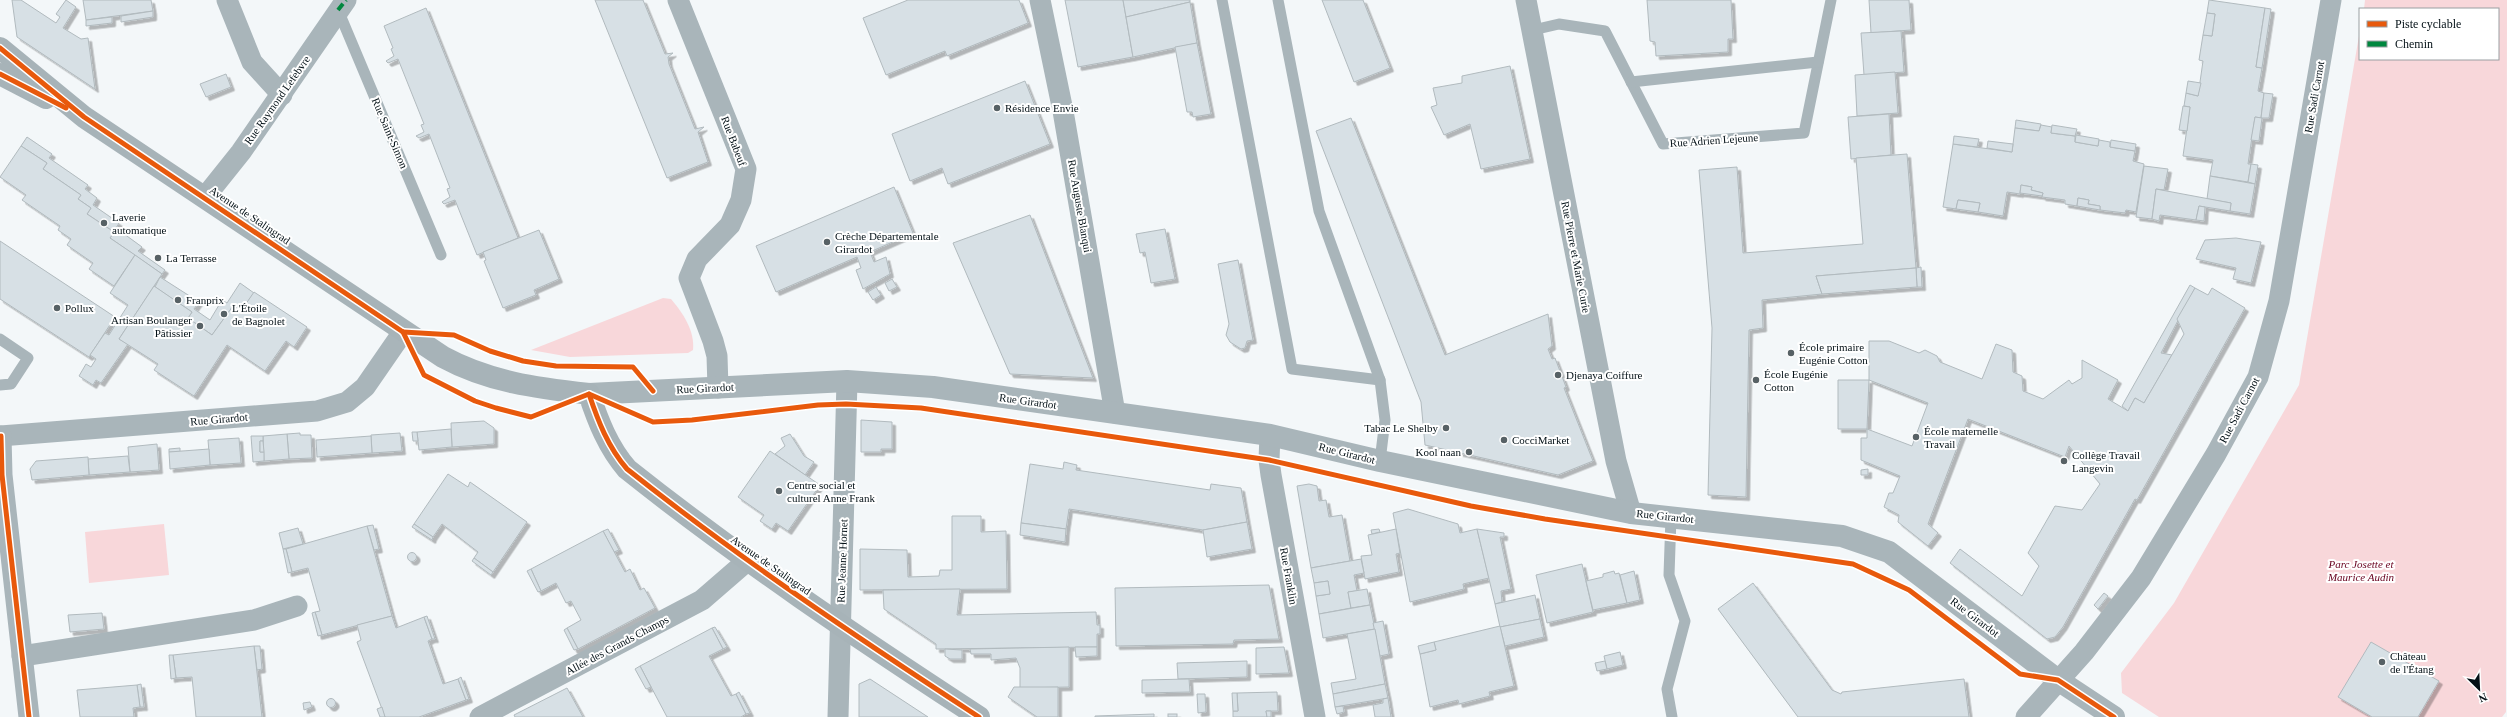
<svg xmlns="http://www.w3.org/2000/svg" width="2507" height="717" font-family="'Times New Roman',serif">
<style>
.green{fill:#f8d7da}
.building{fill:#d7e0e5;stroke:#b1babe;filter:url(#shadow)}
.lines{fill:none;stroke-linecap:round;stroke-linejoin:round}
.service{stroke:#a9b5ba;stroke-width:11}
.minor{stroke:#a9b5ba;stroke-width:21}
.tertiary{stroke:#a9b5ba;stroke-width:22}
.secondary{stroke:#a7b3b8;stroke-width:22}
.quiet{stroke:#00873e;stroke-width:4;stroke-dasharray:8 4;stroke-linecap:butt}
.cycleway-casing{stroke:#fff;stroke-width:8}
.cycleway{stroke:#e8590c;stroke-width:5}
.poi-dot{fill:#576165;stroke:#fff;stroke-width:1.5}
.labels{text-anchor:middle;stroke-width:4;stroke-linejoin:round;paint-order:stroke}
.street-label{font-size:11px;fill:#031016;stroke:#fff}
.poi-label{font-size:11px;fill:#031016;stroke:#fff;text-anchor:start}
.park-label{font-size:11px;font-style:italic;fill:#68011e;stroke:#fff}
</style>
<defs>
<filter id="shadow"><feDropShadow dx="3.5" dy="3.5" stdDeviation="0" flood-color="#0004"/></filter>
</defs>
<rect width="100%" height="100%" fill="#f3f7f9"/>
<g class="green">
<polygon points="2365,0 2507,0 2506,712 2502,717 2159,717 2122,693 2121,673 2174,603 2299,385 2360,30 2360,59 2498,59 2498,9 2364,9"/>
<path d="M 663,298 L 671,299 C 683,313 695,331 693,350 L 688,353 L 570,357 L 531,350 Z"/>
<polygon points="164,524 169,575 89,583 85,532"/>
</g>
<g class="building">
<polygon points="12,0 21,0 56,23 60,17 56,14 66,0 76,7 63,28 81,39 88,38 95,89 17,37"/>
<polygon points="83,0 151,0 153,11 86,20"/>
<polygon points="595,0 643,0 665,54 673,53 668,57 669,64 695,129 704,127 698,132 708,162 667,178"/>
<polygon points="908,0 1019,0 1028,23 947,56 945,51 886,75 863,18"/>
<polygon points="1065,0 1123,0 1133,57 1078,67"/>
<polygon points="1123,0 1190,0 1190,2 1126,17"/>
<polygon points="1322,0 1363,0 1390,68 1354,82"/>
<polygon points="1647,0 1731,0 1733,39 1728,39 1728,52 1656,56 1655,42 1650,41"/>
<polygon points="1869,0 1909,0 1911,30 1871,33"/>
<polygon points="2209,0 2265,8 2256,67 2262,68 2258,91 2264,93 2261,118 2255,117 2248,164 2251,164 2248,182 2210,176 2213,160 2183,156 2190,107 2184,106 2186,93 2198,96 2203,61 2199,60 2203,35 2212,36 2215,14 2207,13"/>
<polygon points="1190,2 1197,43 1133,57 1126,17"/>
<polygon points="426,8 518,238 477,255 455,200 444,204 442,202 450,197 447,189 450,188 429,134 419,138 416,136 424,132 421,125 424,124 398,59 388,63 386,61 394,56 391,49 393,48 384,26"/>
<polygon points="2265,8 2271,9 2262,68 2256,67"/>
<polygon points="153,11 153,17 121,22 121,16"/>
<polygon points="2207,13 2215,14 2212,36 2203,35"/>
<polygon points="112,17 112,23 86,26 86,20"/>
<polygon points="1901,31 1904,72 1864,75 1861,33"/>
<polygon points="1197,43 1211,114 1193,117 1192,112 1187,112 1175,47"/>
<polygon points="1510,66 1530,159 1481,169 1470,124 1444,135 1431,107 1437,105 1433,88 1462,83 1462,76"/>
<polygon points="1895,72 1898,113 1857,116 1855,75"/>
<polygon points="226,74 231,87 206,97 200,84"/>
<polygon points="1025,81 1050,144 948,184 942,168 910,181 892,134"/>
<polygon points="2188,81 2201,83 2198,96 2186,93"/>
<polygon points="2264,93 2273,94 2269,118 2261,118"/>
<polygon points="2183,106 2190,107 2187,131 2179,130"/>
<polygon points="1889,114 1891,155 1851,159 1848,117"/>
<polygon points="2255,117 2262,118 2259,141 2251,140"/>
<polygon points="1351,118 1445,355 1548,314 1552,346 1548,349 1552,359 1555,358 1566,387 1564,388 1593,461 1558,475 1425,445 1421,402 1316,131"/>
<polygon points="2016,120 2041,124 2039,131 2015,128"/>
<polygon points="2041,125 2052,127 2051,133 2075,136 2075,142 2098,146 2099,140 2110,142 2110,147 2135,151 2133,161 2144,164 2136,212 2126,210 2125,213 2100,210 2100,206 2088,204 2089,200 2078,198 2077,206 2065,204 2065,200 2042,197 2043,193 2031,190 2032,187 2021,185 2020,194 2007,192 2003,216 1978,212 1980,203 1958,200 1956,209 1943,207 1953,144 2012,152 2015,128 2039,131"/>
<polygon points="2052,125 2077,129 2075,136 2051,133"/>
<polygon points="2076,135 2099,139 2098,146 2075,142"/>
<polygon points="1954,136 1979,139 1977,147 1953,144"/>
<polygon points="27,137 52,154 49,158 88,185 85,189 97,198 93,205 119,223 116,228 142,247 138,251 165,270 162,274 110,238 114,232 87,214 91,208 78,199 81,195 43,169 47,163 21,146"/>
<polygon points="2111,140 2136,144 2135,151 2110,147"/>
<polygon points="1988,141 2013,144 2012,152 1987,148"/>
<polygon points="21,146 47,163 43,169 81,195 78,199 91,208 87,214 114,232 110,238 135,255 114,286 89,269 93,263 67,245 71,239 58,230 60,226 22,200 26,195 0,177"/>
<polygon points="1907,154 1916,268 1816,276 1822,294 1762,300 1763,328 1749,330 1746,497 1708,495 1712,328 1699,170 1737,167 1743,253 1863,244 1856,158"/>
<polygon points="2251,164 2258,165 2255,184 2248,182"/>
<polygon points="2144,166 2168,169 2164,190 2156,189 2152,219 2136,217"/>
<polygon points="2210,176 2255,184 2250,214 2230,211 2231,203 2207,199"/>
<polygon points="2021,185 2032,187 2031,190 2043,193 2042,196 2020,193"/>
<polygon points="894,187 913,233 870,252 874,262 886,257 890,274 863,289 856,270 861,268 857,257 776,292 756,246"/>
<polygon points="2156,189 2231,203 2230,211 2199,206 2196,220 2160,215 2159,221 2152,219"/>
<polygon points="2078,198 2089,200 2088,204 2100,206 2100,210 2077,206"/>
<polygon points="1958,200 1980,203 1978,212 1956,209"/>
<polygon points="2199,206 2205,207 2204,221 2196,220"/>
<polygon points="1030,215 1093,378 1010,374 953,243"/>
<polygon points="1165,229 1175,279 1151,283 1145,252 1140,253 1136,234"/>
<polygon points="539,230 559,279 534,290 536,295 503,308 484,261 486,260 483,252"/>
<polygon points="2236,238 2261,242 2251,283 2233,279 2236,268 2196,259 2205,240"/>
<polygon points="0,241 115,317 89,357 0,299"/>
<polygon points="135,255 162,274 119,339 128,344 101,383 96,380 93,385 79,376 86,364 91,367 96,359 90,355 105,333 109,335 128,305 110,293"/>
<polygon points="1238,260 1253,340 1247,341 1245,348 1241,349 1230,342 1226,335 1229,324 1218,264"/>
<polygon points="1921,267 1922,287 1917,287 1916,268"/>
<polygon points="1916,268 1917,287 1822,294 1816,276"/>
<polygon points="160,277 199,302 194,309 210,320 222,300 227,303 240,283 254,293 241,311 233,306 212,335 188,318 192,312 155,287"/>
<polygon points="892,279 897,287 889,291 885,283"/>
<polygon points="2190,285 2195,288 2161,353 2172,355 2144,403 2135,398 2128,411 2122,406"/>
<polygon points="154,286 192,312 188,318 212,335 233,306 241,311 254,292 307,327 294,347 286,341 265,371 227,345 194,396 154,370 158,364 119,339"/>
<polygon points="876,287 881,295 873,300 868,292"/>
<polygon points="2195,288 2208,295 2212,288 2245,308 2137,500 2135,499 2063,627 2055,637 2047,639 1950,563 1960,549 2022,596 2039,566 2028,553 2055,506 2082,510 2100,484 2069,446 2065,457 1968,419 1928,524 1938,533 1928,546 1898,522 1899,515 1884,507 1889,493 1893,493 1900,476 1861,460 1861,438 1867,438 1867,429 1912,446 1928,403 1869,380 1869,341 1889,341 1919,353 1925,350 1937,356 1940,362 1982,379 1996,344 2012,350 2013,372 2022,376 2023,391 2043,399 2069,380 2072,384 2082,378 2082,360 2118,380 2108,399 2128,411 2135,398 2144,403 2184,334 2177,319"/>
<polygon points="1838,380 1869,380 1867,429 1838,429"/>
<polygon points="861,420 892,422 892,449 881,449 881,452 861,452"/>
<polygon points="484,421 494,428 494,444 452,447 451,423"/>
<polygon points="451,429 452,447 419,450 417,432"/>
<polygon points="412,432 417,432 418,441 413,441"/>
<polygon points="300,433 300,435 311,435 312,458 289,459 287,434"/>
<polygon points="400,433 402,451 372,453 371,435"/>
<polygon points="287,434 289,459 264,461 263,436"/>
<polygon points="790,434 804,456 814,462 805,475 775,454 785,446 781,438"/>
<polygon points="251,436 263,436 263,441 260,441 260,452 264,452 264,461 253,462"/>
<polygon points="371,436 372,453 317,457 316,440"/>
<polygon points="239,438 241,463 210,465 208,440"/>
<polygon points="260,441 263,441 264,452 260,452"/>
<polygon points="157,444 159,470 130,472 128,447"/>
<polygon points="180,448 180,452 169,452 169,449"/>
<polygon points="209,449 210,465 170,469 169,452"/>
<polygon points="770,451 820,485 788,531 776,523 772,529 760,521 764,515 738,497"/>
<polygon points="128,456 130,472 89,475 88,459"/>
<polygon points="88,457 89,475 32,480 30,469 36,461"/>
<polygon points="1064,462 1077,465 1076,470 1210,490 1211,484 1241,488 1247,522 1203,530 1069,509 1066,529 1021,523 1030,464 1063,469"/>
<polygon points="1868,469 1868,475 1861,475 1861,470"/>
<polygon points="448,474 468,487 470,482 527,522 493,572 474,558 478,552 442,524 433,537 414,524"/>
<polygon points="1309,484 1317,486 1319,501 1326,500 1329,517 1342,515 1350,561 1311,568 1297,486"/>
<polygon points="1408,509 1458,524 1460,533 1477,529 1489,578 1463,584 1464,589 1410,602 1393,513"/>
<polygon points="952,516 981,516 981,532 1006,531 1007,589 860,590 860,549 907,550 908,577 939,576 940,570 952,570"/>
<polygon points="1247,522 1252,549 1207,557 1203,530"/>
<polygon points="1021,523 1066,529 1065,542 1020,535"/>
<polygon points="414,524 433,537 432,540 412,527"/>
<polygon points="373,525 379,549 374,550 367,526"/>
<polygon points="367,526 392,616 322,635 315,612 320,611 308,568 292,572 286,549"/>
<polygon points="298,528 303,544 283,549 279,533"/>
<polygon points="608,529 619,550 614,552 603,531"/>
<polygon points="1379,529 1380,532 1372,534 1371,530"/>
<polygon points="1396,529 1400,553 1396,554 1399,572 1365,579 1361,556 1372,555 1368,535"/>
<polygon points="1477,529 1504,533 1504,537 1500,537 1511,589 1501,591 1502,602 1495,604"/>
<polygon points="603,531 625,572 630,569 640,590 644,588 655,608 578,649 567,628 581,620 571,601 566,603 556,583 541,591 531,569"/>
<polygon points="283,549 286,549 292,572 288,573"/>
<circle cx="412" cy="557" r="4.5"/>
<polygon points="474,558 493,572 491,575 472,561"/>
<polygon points="1361,559 1364,573 1354,575 1357,591 1348,592 1351,608 1319,614 1316,596 1330,594 1328,581 1314,583 1311,568"/>
<polygon points="1582,564 1593,612 1547,623 1536,575"/>
<polygon points="531,569 541,591 538,592 527,571"/>
<polygon points="1614,571 1615,574 1619,573 1627,603 1593,610 1586,581 1603,577 1603,574"/>
<polygon points="1634,571 1640,600 1627,603 1620,575"/>
<polygon points="1328,581 1330,594 1316,596 1314,583"/>
<polygon points="1753,583 1832,690 1841,694 1842,692 1964,679 1969,717 1798,717 1718,609"/>
<polygon points="1269,585 1279,639 1234,640 1233,644 1116,646 1115,588"/>
<polygon points="960,589 957,615 1096,612 1097,625 1100,625 1100,634 1097,634 1097,647 936,649 936,644 884,609 883,590"/>
<polygon points="1367,589 1370,605 1351,608 1348,592"/>
<polygon points="2104,593 2108,596 2098,609 2094,605"/>
<polygon points="1535,595 1540,619 1500,627 1495,604"/>
<polygon points="1370,605 1375,629 1323,638 1319,614"/>
<polygon points="315,612 322,635 318,636 312,613"/>
<polygon points="102,613 104,629 70,632 68,615"/>
<polygon points="392,616 396,628 424,617 432,639 428,641 443,684 458,679 466,700 419,717 385,717 357,642 361,640 357,625"/>
<polygon points="427,616 435,639 432,639 424,617"/>
<polygon points="1540,619 1544,637 1505,646 1500,627"/>
<polygon points="1383,621 1389,654 1380,656 1373,623"/>
<polygon points="1500,626 1514,686 1489,692 1490,696 1459,704 1458,700 1430,707 1420,654 1436,650 1434,642"/>
<polygon points="715,627 727,647 723,649 712,628"/>
<polygon points="567,628 578,649 574,650 564,630"/>
<polygon points="712,628 723,649 709,656 731,696 736,694 746,714 741,717 667,717 640,666"/>
<polygon points="1375,629 1385,684 1333,694 1331,683 1356,679 1347,634"/>
<polygon points="1434,642 1436,650 1420,654 1418,646"/>
<polygon points="2371,642 2439,681 2418,717 2372,717 2338,697"/>
<polygon points="254,646 260,646 262,669 257,670"/>
<polygon points="254,646 262,717 196,717 192,677 176,678 173,655"/>
<polygon points="1069,647 1069,687 1020,688 1020,668 1016,658 991,660 991,654 971,654 970,649"/>
<polygon points="1075,647 1097,647 1097,656 1076,657"/>
<polygon points="1284,647 1289,673 1256,674 1256,648"/>
<polygon points="945,649 962,650 962,659 950,659 945,656"/>
<polygon points="1620,652 1623,665 1607,669 1604,656"/>
<polygon points="169,655 173,655 176,678 171,679"/>
<polygon points="1247,661 1247,677 1178,679 1177,663"/>
<polygon points="1605,661 1607,669 1597,671 1595,663"/>
<polygon points="640,666 651,687 646,689 635,669"/>
<polygon points="461,677 469,699 466,700 458,679"/>
<polygon points="870,679 928,717 859,717 859,684"/>
<polygon points="1189,679 1190,692 1142,693 1142,680"/>
<polygon points="141,684 144,707 140,707 137,685"/>
<polygon points="1385,684 1388,698 1335,707 1333,694"/>
<polygon points="137,685 140,707 133,708 134,717 80,717 77,690"/>
<polygon points="1014,687 1058,687 1058,717 1037,717 1008,697"/>
<polygon points="567,688 583,717 515,717 514,715"/>
<polygon points="739,692 750,713 746,714 736,694"/>
<polygon points="1277,692 1278,711 1266,711 1267,717 1233,717 1233,711 1238,711 1237,693"/>
<polygon points="1232,693 1237,693 1238,711 1233,711"/>
<polygon points="1197,694 1205,694 1206,712 1198,713"/>
<polygon points="1388,698 1391,717 1375,717 1373,705 1383,703 1383,699"/>
<circle cx="331" cy="703" r="4.5"/>
<polygon points="310,702 312,707 304,710 303,703"/>
<polygon points="1343,706 1344,712 1337,714 1335,707"/>
<polygon points="382,707 385,717 380,717 377,709"/>
<polygon points="1266,711 1271,711 1271,717 1267,717"/>
<polygon points="1154,714 1154,717 1095,717 1095,716"/>
<rect x="1168" y="714" width="9" height="3"/>
</g>
<g class="lines">
<g class="service">
<polyline points="1222,0 1292,369 1380,380 1385,420 1380,461"/>
<polyline points="1278,0 1319,211 1380,380"/>
<polyline points="338,10 441,255"/>
<polyline points="1533,30 1559,24 1605,31 1663,144 1804,133 1831,0"/>
<polyline points="1631,82 1818,62"/>
<polyline points="0,339 28,358 11,384 0,385"/>
<polyline points="1671,517 1669,575 1685,621 1667,689 1672,717"/>
</g>
<g class="minor">
<polyline points="227,0 252,62 282,95"/>
<polyline points="678,0 746,169 741,200 730,225 697,259 689,278 713,341 717,356 718,388"/>
<polyline points="1040,0 1063,111 1115,413"/>
<polyline points="1526,0 1616,461 1631,513"/>
<polyline points="205,197 241,152 346,0"/>
<polyline points="1270,435 1269,460 1271,475 1315,717"/>
<polyline points="0,436 317,411 347,402 365,387 403,332"/>
<polyline points="1,436 2,475 29,717"/>
<polyline points="22,656 254,620 297,606"/>
<polyline points="480,717 702,600 747,561"/>
<polyline points="838,717 847,381"/>
<polyline points="2026,717 2084,652 2141,578 2216,454 2258,377 2279,301 2331,0"/>
</g>
<polyline class="tertiary" points="589,394 847,381 933,387 1270,435 1380,461 1631,513 1842,536 1889,552 2058,680 2114,717"/>
<g class="secondary">
<path d="M 0,48 L 84,117 L 443,357 C 489,382 537,388 589,394 C 598,421 608,447 627,469 C 740,559 858,638 979,717"/>
<polyline points="0,74 46,98"/>
</g>
<polyline class="quiet" points="338,10 346,0"/>
<g class="cycleway-casing">
<g id="cycleway">
<polyline points="0,48 84,117 403,332"/>
<polyline points="0,74 66,108"/>
<polyline points="403,332 424,375 475,401 496,408 531,417 589,394 653,422 692,420 818,405 846,404 921,408 1269,460 1471,506 1545,519 1853,564 1909,590 2020,674 2058,680 2114,717"/>
<polyline points="403,332 454,335 490,351 523,361 556,366 633,367 653,391"/>
<path d="M 589,394 C 598,421 608,447 627,469 C 740,559 858,638 979,717"/>
<polyline points="1,436 2,475 29,717"/>
</g>
</g>
<use href="#cycleway" class="cycleway"/>
</g>
<g class="poi-dot">
<circle cx="997" cy="108" r="4"/>
<circle cx="104" cy="223" r="4"/>
<circle cx="827" cy="242" r="4"/>
<circle cx="158" cy="258" r="4"/>
<circle cx="178" cy="300" r="4"/>
<circle cx="57" cy="308" r="4"/>
<circle cx="224" cy="314" r="4"/>
<circle cx="200" cy="326" r="4"/>
<circle cx="1791" cy="353" r="4"/>
<circle cx="1558" cy="375" r="4"/>
<circle cx="1756" cy="380" r="4"/>
<circle cx="1446" cy="428" r="4"/>
<circle cx="1916" cy="437" r="4"/>
<circle cx="1504" cy="440" r="4"/>
<circle cx="1469" cy="452" r="4"/>
<circle cx="2064" cy="461" r="4"/>
<circle cx="779" cy="491" r="4"/>
<circle cx="2382" cy="662" r="4"/>
</g>
<g class="labels">
<g class="street-label">
<text transform="translate(2314 97) rotate(-80)" y="4">Rue Sadi Carnot</text>
<text transform="translate(277 100) rotate(-55)" y="4">Rue Raymond Lefebvre</text>
<text transform="translate(390 133) rotate(67)" y="4">Rue Saint-Simon</text>
<text transform="translate(1714 140) rotate(-4)" y="4">Rue Adrien Lejeune</text>
<text transform="translate(734 141) rotate(69)" y="4">Rue Babeuf</text>
<text transform="translate(1080 206) rotate(80)" y="4">Rue Auguste Blanqui</text>
<text transform="translate(250 215) rotate(34)" y="4">Avenue de Stalingrad</text>
<text transform="translate(1576 257) rotate(79)" y="4">Rue Pierre et Marie Curie</text>
<text transform="translate(705 388) rotate(-3)" y="4">Rue Girardot</text>
<text transform="translate(1028 401) rotate(8)" y="4">Rue Girardot</text>
<text transform="translate(2239 410) rotate(-62)" y="4">Rue Sadi Carnot</text>
<text transform="translate(219 419) rotate(-5)" y="4">Rue Girardot</text>
<text transform="translate(1347 453) rotate(14)" y="4">Rue Girardot</text>
<text transform="translate(1665 516) rotate(6)" y="4">Rue Girardot</text>
<text transform="translate(842 561) rotate(-88)" y="4">Rue Jeanne Hornet</text>
<text transform="translate(771 565) rotate(35)" y="4">Avenue de Stalingrad</text>
<text transform="translate(1289 576) rotate(80)" y="4">Rue Franklin</text>
<text transform="translate(1975 617) rotate(37)" y="4">Rue Girardot</text>
<text transform="translate(617 645) rotate(-28)" y="4">Allée des Grands Champs</text>
</g>
<g class="poi-label">
<text x="1005" y="112">Résidence Envie</text>
<text x="112" y="221">Laverie<tspan x="112" dy="13">automatique</tspan></text>
<text x="835" y="240">Crèche Départementale<tspan x="835" dy="13">Girardot</tspan></text>
<text x="166" y="262">La Terrasse</text>
<text x="186" y="304">Franprix</text>
<text x="65" y="312">Pollux</text>
<text x="232" y="312">L'Étoile<tspan x="232" dy="13">de Bagnolet</tspan></text>
<text x="192" y="324" text-anchor="end">Artisan Boulanger<tspan x="192" dy="13">Pâtissier</tspan></text>
<text x="1799" y="351">École primaire<tspan x="1799" dy="13">Eugénie Cotton</tspan></text>
<text x="1764" y="378">École Eugénie<tspan x="1764" dy="13">Cotton</tspan></text>
<text x="1566" y="379">Djenaya Coiffure</text>
<text x="1438" y="432" text-anchor="end">Tabac Le Shelby</text>
<text x="1924" y="435">École maternelle<tspan x="1924" dy="13">Travail</tspan></text>
<text x="1512" y="444">CocciMarket</text>
<text x="1461" y="456" text-anchor="end">Kool naan</text>
<text x="2072" y="459">Collège Travail<tspan x="2072" dy="13">Langevin</tspan></text>
<text x="787" y="489">Centre social et<tspan x="787" dy="13">culturel Anne Frank</tspan></text>
<text x="2390" y="660">Château<tspan x="2390" dy="13">de l'Étang</tspan></text>
</g>
<g class="park-label">
<text x="2361" y="568">Parc Josette et<tspan x="2361" dy="13">Maurice Audin</tspan></text>
</g>
</g>
<rect x="2359" y="8" width="140" height="52" fill="#ffffff" stroke="#9a9fa2"/>
<rect x="2367" y="21" width="20" height="6" fill="#e8590c" stroke="#9a9fa2"/>
<text x="2395" y="28" font-size="12" fill="#031016">Piste cyclable</text>
<rect x="2367" y="41" width="20" height="6" fill="#00873e" stroke="#9a9fa2"/>
<text x="2395" y="48" font-size="12" fill="#031016">Chemin</text>
<g transform="translate(2479 689) rotate(156)" stroke="#ffffff" stroke-width="3" paint-order="stroke">
<path d="M0-3L7 15L0 10L-7 15Z" fill="#031016"/>
<text y="-6" font-size="11" font-weight="bold" text-anchor="middle" fill="#031016">N</text>
</g>
</svg>
